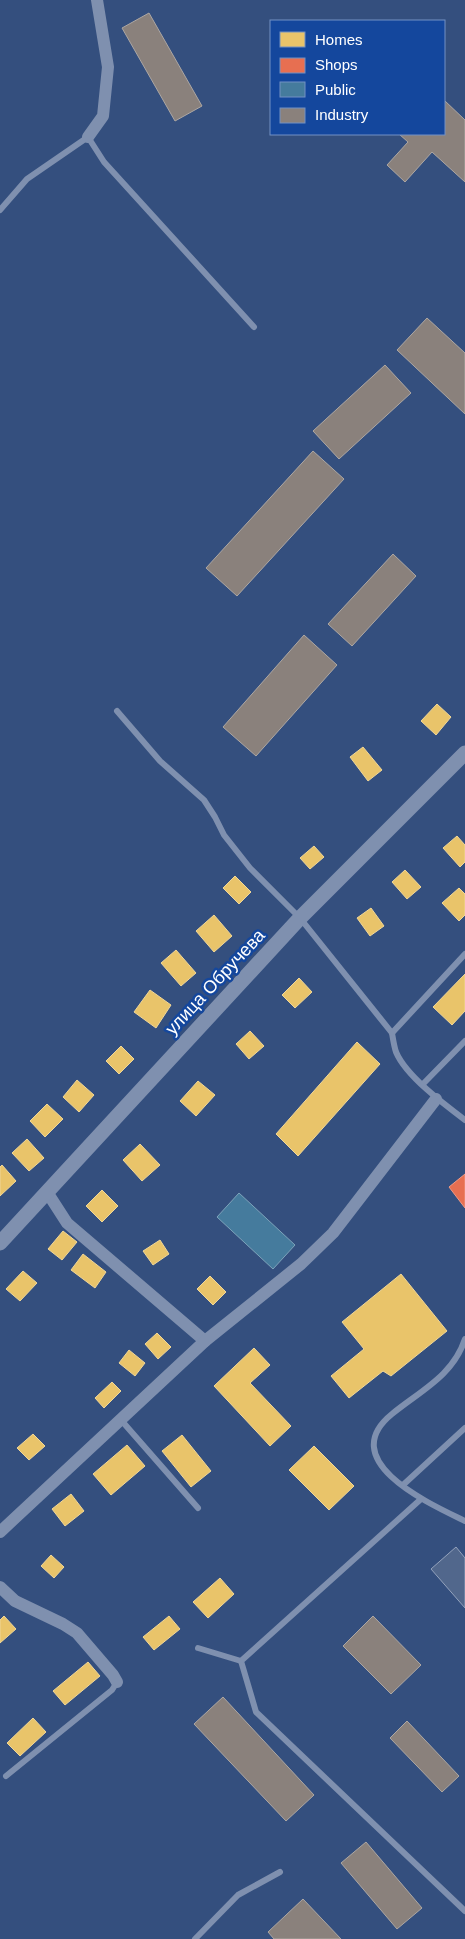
<svg xmlns="http://www.w3.org/2000/svg" width="465" height="1939" font-family="Helvetica,sans-serif">
<style>
.homes{fill:#e9c46a;stroke:#f0d697}
.shops{fill:#e76f51;stroke:#ee9a85}
.public{fill:#457b9d;stroke:#7da3ba}
.industry{fill:#8a817c;stroke:#ada7a3}
.building{fill:#51678c;stroke:#93a2bc}
.lines{fill:none;stroke-linecap:round;stroke-linejoin:round}
.service{stroke:#7f90af;stroke-width:6}
.minor{stroke:#7f90af;stroke-width:12}
.tertiary{stroke:#7f90af;stroke-width:15}
.labels{text-anchor:middle;stroke-width:5;stroke-linejoin:round;paint-order:stroke}
.street-label{font-size:18px;fill:#fff;stroke:#14479d}
</style>
<rect width="100%" height="100%" fill="#344f7e"/>
<g class="homes">
<polygon points="437,704 451,717 436,735 421,721"/>
<polygon points="363,747 382,770 368,781 350,757"/>
<polygon points="457,836 465,845 465,862 460,867 443,848"/>
<polygon points="314,846 324,857 310,869 300,858"/>
<polygon points="405,870 421,887 407,899 392,882"/>
<polygon points="235,876 251,892 239,904 223,888"/>
<polygon points="459,888 465,894 465,915 459,921 442,903"/>
<polygon points="371,908 384,926 370,936 357,918"/>
<polygon points="214,915 232,936 214,952 196,931"/>
<polygon points="176,950 196,973 181,986 161,963"/>
<polygon points="465,974 465,1011 452,1025 433,1007"/>
<polygon points="299,978 312,992 295,1008 282,995"/>
<polygon points="150,990 171,1005 156,1028 134,1012"/>
<polygon points="250,1031 264,1046 249,1059 236,1044"/>
<polygon points="357,1042 380,1064 298,1156 276,1134"/>
<polygon points="121,1046 134,1059 119,1074 106,1061"/>
<polygon points="77,1080 94,1095 79,1112 63,1097"/>
<polygon points="198,1081 215,1095 196,1116 180,1101"/>
<polygon points="47,1104 63,1119 45,1137 30,1121"/>
<polygon points="27,1139 44,1158 29,1171 12,1153"/>
<polygon points="140,1144 160,1165 142,1181 123,1160"/>
<polygon points="2,1165 16,1181 0,1196 0,1167"/>
<polygon points="102,1190 118,1206 102,1222 86,1206"/>
<polygon points="63,1231 77,1242 62,1260 48,1249"/>
<polygon points="160,1240 169,1254 153,1265 143,1251"/>
<polygon points="83,1254 106,1272 95,1288 71,1270"/>
<polygon points="23,1271 37,1283 20,1301 6,1289"/>
<polygon points="401,1274 447,1331 391,1376 383,1371 349,1398 331,1376 364,1349 342,1322"/>
<polygon points="210,1276 226,1292 213,1305 197,1289"/>
<polygon points="157,1333 171,1347 158,1359 145,1344"/>
<polygon points="254,1348 270,1365 250,1383 291,1426 270,1446 214,1386"/>
<polygon points="129,1350 145,1363 135,1376 119,1363"/>
<polygon points="112,1382 121,1391 104,1408 95,1398"/>
<polygon points="33,1434 45,1446 29,1460 17,1448"/>
<polygon points="182,1435 211,1471 191,1487 162,1451"/>
<polygon points="127,1445 145,1466 111,1495 93,1474"/>
<polygon points="314,1446 354,1486 329,1510 289,1470"/>
<polygon points="71,1494 84,1511 65,1526 52,1509"/>
<polygon points="51,1555 64,1567 54,1578 41,1566"/>
<polygon points="220,1578 234,1594 208,1618 193,1602"/>
<polygon points="4,1616 16,1629 0,1643 0,1620"/>
<polygon points="169,1616 180,1629 154,1650 143,1637"/>
<polygon points="88,1662 100,1676 65,1705 53,1691"/>
<polygon points="33,1718 46,1732 20,1756 7,1743"/>
</g>
<polygon class="shops" points="465,1174 465,1208 449,1187"/>
<polygon class="public" points="239,1193 295,1245 273,1269 217,1217"/>
<g class="industry">
<polygon points="149,13 202,106 175,121 122,28"/>
<polygon points="444,100 465,120 465,182 432,152 405,182 387,165 408,142 399,134 444,134"/>
<polygon points="427,318 465,353 465,414 397,350"/>
<polygon points="385,365 411,393 339,459 313,431"/>
<polygon points="313,451 344,479 237,596 206,568"/>
<polygon points="393,554 416,576 352,646 328,624"/>
<polygon points="304,635 337,665 256,756 223,727"/>
<polygon points="373,1616 421,1665 391,1694 343,1646"/>
<polygon points="223,1697 314,1795 286,1821 194,1724"/>
<polygon points="407,1721 459,1776 442,1792 390,1738"/>
<polygon points="366,1842 422,1908 397,1929 341,1863"/>
<polygon points="303,1899 341,1939 274,1939 268,1932"/>
</g>
<polygon class="building" points="456,1547 465,1558 465,1608 431,1569"/>
<g class="lines">
<g class="service">
<polyline points="0,210 27,179 88,137 104,162 254,327"/>
<path d="M 117,711 L 160,761 L 204,800 L 215,817 L 224,835 L 250,868 L 300,918 L 392,1033 C 393,1039 394,1046 396,1052 C 406,1076 445,1105 465,1120"/>
<polyline points="392,1033 465,954"/>
<polyline points="423,1084 465,1041"/>
<path d="M 465,1339 C 453,1376 420,1391 392,1414 C 334,1461 430,1504 465,1521"/>
<polyline points="121,1420 198,1508"/>
<polyline points="403,1485 465,1428"/>
<polyline points="421,1499 241,1661 256,1712 465,1911"/>
<polyline points="198,1648 241,1661"/>
<polyline points="6,1776 112,1690 117,1682"/>
<polyline points="195,1939 238,1895 280,1872"/>
</g>
<g class="minor">
<polyline points="88,137 103,116 108,67 97,0"/>
<polyline points="47,1192 67,1223 205,1341"/>
<polyline points="0,1532 205,1341 301,1264 333,1233 436,1099"/>
<polyline points="0,1587 15,1601 63,1624 77,1633 113,1675 117,1682"/>
</g>
<polyline class="tertiary" points="0,1243 300,918 465,753"/>
</g>
<g class="labels">
<g class="street-label">
<text transform="translate(215 982) rotate(-47)" y="6">улица Обручева</text>
</g>
</g>
<rect x="270" y="20" width="175" height="115" fill="#14479d" stroke="#7291c4"/>
<rect x="280" y="32" width="25" height="15" fill="#e9c46a" stroke="#7291c4"/>
<text x="315" y="45" font-size="15" fill="#ffffff">Homes</text>
<rect x="280" y="58" width="25" height="15" fill="#e76f51" stroke="#7291c4"/>
<text x="315" y="70" font-size="15" fill="#ffffff">Shops</text>
<rect x="280" y="82" width="25" height="15" fill="#457b9d" stroke="#7291c4"/>
<text x="315" y="95" font-size="15" fill="#ffffff">Public</text>
<rect x="280" y="108" width="25" height="15" fill="#8a817c" stroke="#7291c4"/>
<text x="315" y="120" font-size="15" fill="#ffffff">Industry</text>
</svg>
